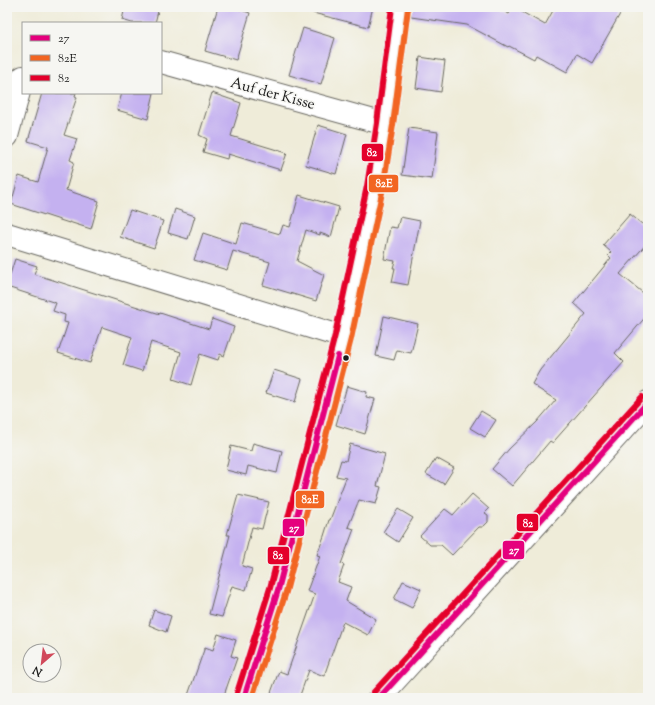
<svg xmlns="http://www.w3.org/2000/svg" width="655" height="705" font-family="'Sorts Mill Goudy',serif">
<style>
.building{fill:#c4b1f0}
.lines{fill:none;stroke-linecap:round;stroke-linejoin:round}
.minor-casing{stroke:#66655e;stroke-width:24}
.major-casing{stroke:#66655e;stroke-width:24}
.minor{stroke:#fff;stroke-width:22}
.major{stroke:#fff;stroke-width:22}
.bus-1-casing{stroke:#f6f6f2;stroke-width:9}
.bus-2-casing{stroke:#f6f6f2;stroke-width:9}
.bus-3-casing{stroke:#f6f6f2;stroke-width:9}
.bus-1{stroke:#e5007d;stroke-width:6}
.bus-2{stroke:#f26522;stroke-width:6}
.bus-3{stroke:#e4002b;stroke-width:6}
.bus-dot{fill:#1c1c1c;stroke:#f6f6f2;stroke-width:1.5}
.labels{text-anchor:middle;stroke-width:3;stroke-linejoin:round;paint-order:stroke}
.street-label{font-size:15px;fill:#1c1c1c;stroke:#f6f6f2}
.line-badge{stroke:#f6f6f2;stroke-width:1.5}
.badge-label{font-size:11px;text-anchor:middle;font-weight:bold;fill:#fff}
</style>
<rect width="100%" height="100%" fill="#f6f6f2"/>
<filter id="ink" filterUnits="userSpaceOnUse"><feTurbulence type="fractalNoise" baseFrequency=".025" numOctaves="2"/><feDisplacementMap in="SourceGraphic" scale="8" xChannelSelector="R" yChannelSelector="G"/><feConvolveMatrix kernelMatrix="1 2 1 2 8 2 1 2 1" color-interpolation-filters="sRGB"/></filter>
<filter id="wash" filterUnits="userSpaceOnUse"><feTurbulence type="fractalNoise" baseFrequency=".012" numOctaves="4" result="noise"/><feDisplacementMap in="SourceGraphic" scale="16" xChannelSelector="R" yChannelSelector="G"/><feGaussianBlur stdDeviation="0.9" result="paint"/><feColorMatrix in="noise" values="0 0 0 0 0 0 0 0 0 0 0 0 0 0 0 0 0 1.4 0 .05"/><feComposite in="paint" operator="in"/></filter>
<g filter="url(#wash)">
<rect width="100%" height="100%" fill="#efecd9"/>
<g id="blocks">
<g class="building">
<polygon points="125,7 159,7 155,23 132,23 122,20"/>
<polygon points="218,7 232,7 250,13 236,60 205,51"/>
<polygon points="313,7 373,7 368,27 313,13"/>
<polygon points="412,7 496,7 509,14 513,7 545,25 555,7 624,7 592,63 577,54 567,72 536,55 534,59 509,46 508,47 467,25 411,17"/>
<polygon points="303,28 335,38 321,84 289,75"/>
<polygon points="420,57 445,61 441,92 416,88"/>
<polygon points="42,93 76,93 75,96 77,97 64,135 77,139 70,160 74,162 66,190 99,201 91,229 69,222 69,223 11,204 19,176 38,182 48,147 28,141"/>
<polygon points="122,93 154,93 148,119 117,110"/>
<polygon points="212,93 241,103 231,136 287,153 281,170 228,154 227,159 203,152 207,139 199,135"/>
<polygon points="318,125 347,134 336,174 306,165"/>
<polygon points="409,128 438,132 432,179 402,175"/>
<polygon points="299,195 339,207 331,237 320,233 320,235 306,230 297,261 324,275 316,301 263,285 270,262 233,251 227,270 194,260 203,233 236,244 242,223 280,234 283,225 290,227"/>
<polygon points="175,209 195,216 188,239 168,233"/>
<polygon points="130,210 163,221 154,248 120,237"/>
<polygon points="630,214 648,229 648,242 620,274 648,297 648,314 615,353 624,362 555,440 553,443 550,441 512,486 492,469 509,449 537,422 556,400 537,388 537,387 532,384 540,370 586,314 574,303 611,258 608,255 611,252 603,245"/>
<polygon points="400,217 420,221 408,285 392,282 395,268 393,268 395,261 384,259 390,227 397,228"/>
<polygon points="15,259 37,266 34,274 160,314 160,313 209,329 212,319 234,327 224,356 220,354 218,360 200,354 191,385 173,379 181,352 151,342 142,371 123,365 132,337 102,327 90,363 58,353 68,323 64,322 65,315 53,311 56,303 7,287 7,284"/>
<polygon points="384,316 418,324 411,353 397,350 394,360 376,356"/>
<polygon points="274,370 302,379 295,402 266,393"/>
<polygon points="347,386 367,392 366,397 375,399 365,434 336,425"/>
<polygon points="481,411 496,420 485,437 470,428"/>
<polygon points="253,443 282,451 277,473 248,466 246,475 226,470 231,446 251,451"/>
<polygon points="350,444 385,454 377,486 381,487 376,504 359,500 348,527 354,529 341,564 344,565 338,582 351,587 346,601 376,619 368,635 343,622 324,676 309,670 299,698 269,698 279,671 287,674 315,594 307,591 320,556 317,555 324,536 329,520 330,520 346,478 336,476 341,460 346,461"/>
<polygon points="436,458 454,468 444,484 426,474"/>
<polygon points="472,494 489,509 485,513 488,515 488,522 483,527 479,527 452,555 441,545 430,545 420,536 445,509 453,515"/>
<polygon points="238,495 269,502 262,529 252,527 242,566 252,569 246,590 232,586 222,617 209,614 230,535 227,535"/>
<polygon points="398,509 413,518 398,542 383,532"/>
<polygon points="403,581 421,589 412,608 394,599"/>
<polygon points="154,610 171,616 166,632 149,625"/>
<polygon points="218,634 236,640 231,656 237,658 223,698 187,698 205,647 213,650"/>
</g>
</g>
</g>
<g filter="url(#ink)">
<use href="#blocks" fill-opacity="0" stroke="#66655e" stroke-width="1"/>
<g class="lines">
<g class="minor-casing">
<g id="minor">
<polyline points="161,62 385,124"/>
<polyline points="7,136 23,77"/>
<polyline points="7,234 343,337"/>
<polyline points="244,698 278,590 343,337 375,187 385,124 400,7"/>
</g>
</g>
<g class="major-casing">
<polyline id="major" points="379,698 648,402"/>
</g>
<use href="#minor" class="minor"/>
<use href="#major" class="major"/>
<g class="bus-1-casing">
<g id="bus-1">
<polyline points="244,698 278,590 338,356"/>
<polyline points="379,698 648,402"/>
</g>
</g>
<g class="bus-2-casing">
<polyline id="bus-2" points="252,698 286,592 351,339 383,188 393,125 408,8"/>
</g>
<g class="bus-3-casing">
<g id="bus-3">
<polyline points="373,693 642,397"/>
<polyline points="236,696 270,588 335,335 367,186 377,123 392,7"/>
</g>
</g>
<use href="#bus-1" class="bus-1"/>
<use href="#bus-2" class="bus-2"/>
<use href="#bus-3" class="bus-3"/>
</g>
</g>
<circle class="bus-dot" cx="346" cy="358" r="3.5"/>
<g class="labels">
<g class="street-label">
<text transform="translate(273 93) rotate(15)" y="5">Auf der Kisse</text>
</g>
</g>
<g class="line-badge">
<rect x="361" y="143" width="23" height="19" rx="4" fill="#e4002b"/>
<rect x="368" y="174" width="31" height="19" rx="4" fill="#f26522"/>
<rect x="295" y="490" width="30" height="19" rx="4" fill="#f26522"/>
<rect x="516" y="513" width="23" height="19" rx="4" fill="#e4002b"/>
<rect x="282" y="518" width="23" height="19" rx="4" fill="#e5007d"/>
<rect x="502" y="540" width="23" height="20" rx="4" fill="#e5007d"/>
<rect x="267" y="546" width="23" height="19" rx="4" fill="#e4002b"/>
</g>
<g class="badge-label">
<text x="372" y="156">82</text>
<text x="384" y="187">82E</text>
<text x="310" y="503">82E</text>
<text x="528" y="527">82</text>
<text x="294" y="532">27</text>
<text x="514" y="554">27</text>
<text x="278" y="559">82</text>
</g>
<rect width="655" height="705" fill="none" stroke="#f6f6f2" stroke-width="24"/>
<rect x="22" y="22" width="140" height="72" fill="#f6f6f2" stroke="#9f9f9c"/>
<rect x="30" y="35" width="20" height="6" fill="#e5007d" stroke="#9f9f9c"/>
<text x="58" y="42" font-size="12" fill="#1c1c1c">27</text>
<rect x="30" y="55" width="20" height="6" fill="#f26522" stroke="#9f9f9c"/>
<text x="58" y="62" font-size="12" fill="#1c1c1c">82E</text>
<rect x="30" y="75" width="20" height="6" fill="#e4002b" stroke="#9f9f9c"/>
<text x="58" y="82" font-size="12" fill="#1c1c1c">82</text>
<g transform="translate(42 663) rotate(208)"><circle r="19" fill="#f6f6f2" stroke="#9f9f9c"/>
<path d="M0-3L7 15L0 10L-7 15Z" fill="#d1495b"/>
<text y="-6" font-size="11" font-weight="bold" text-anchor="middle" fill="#1c1c1c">N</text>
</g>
</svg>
